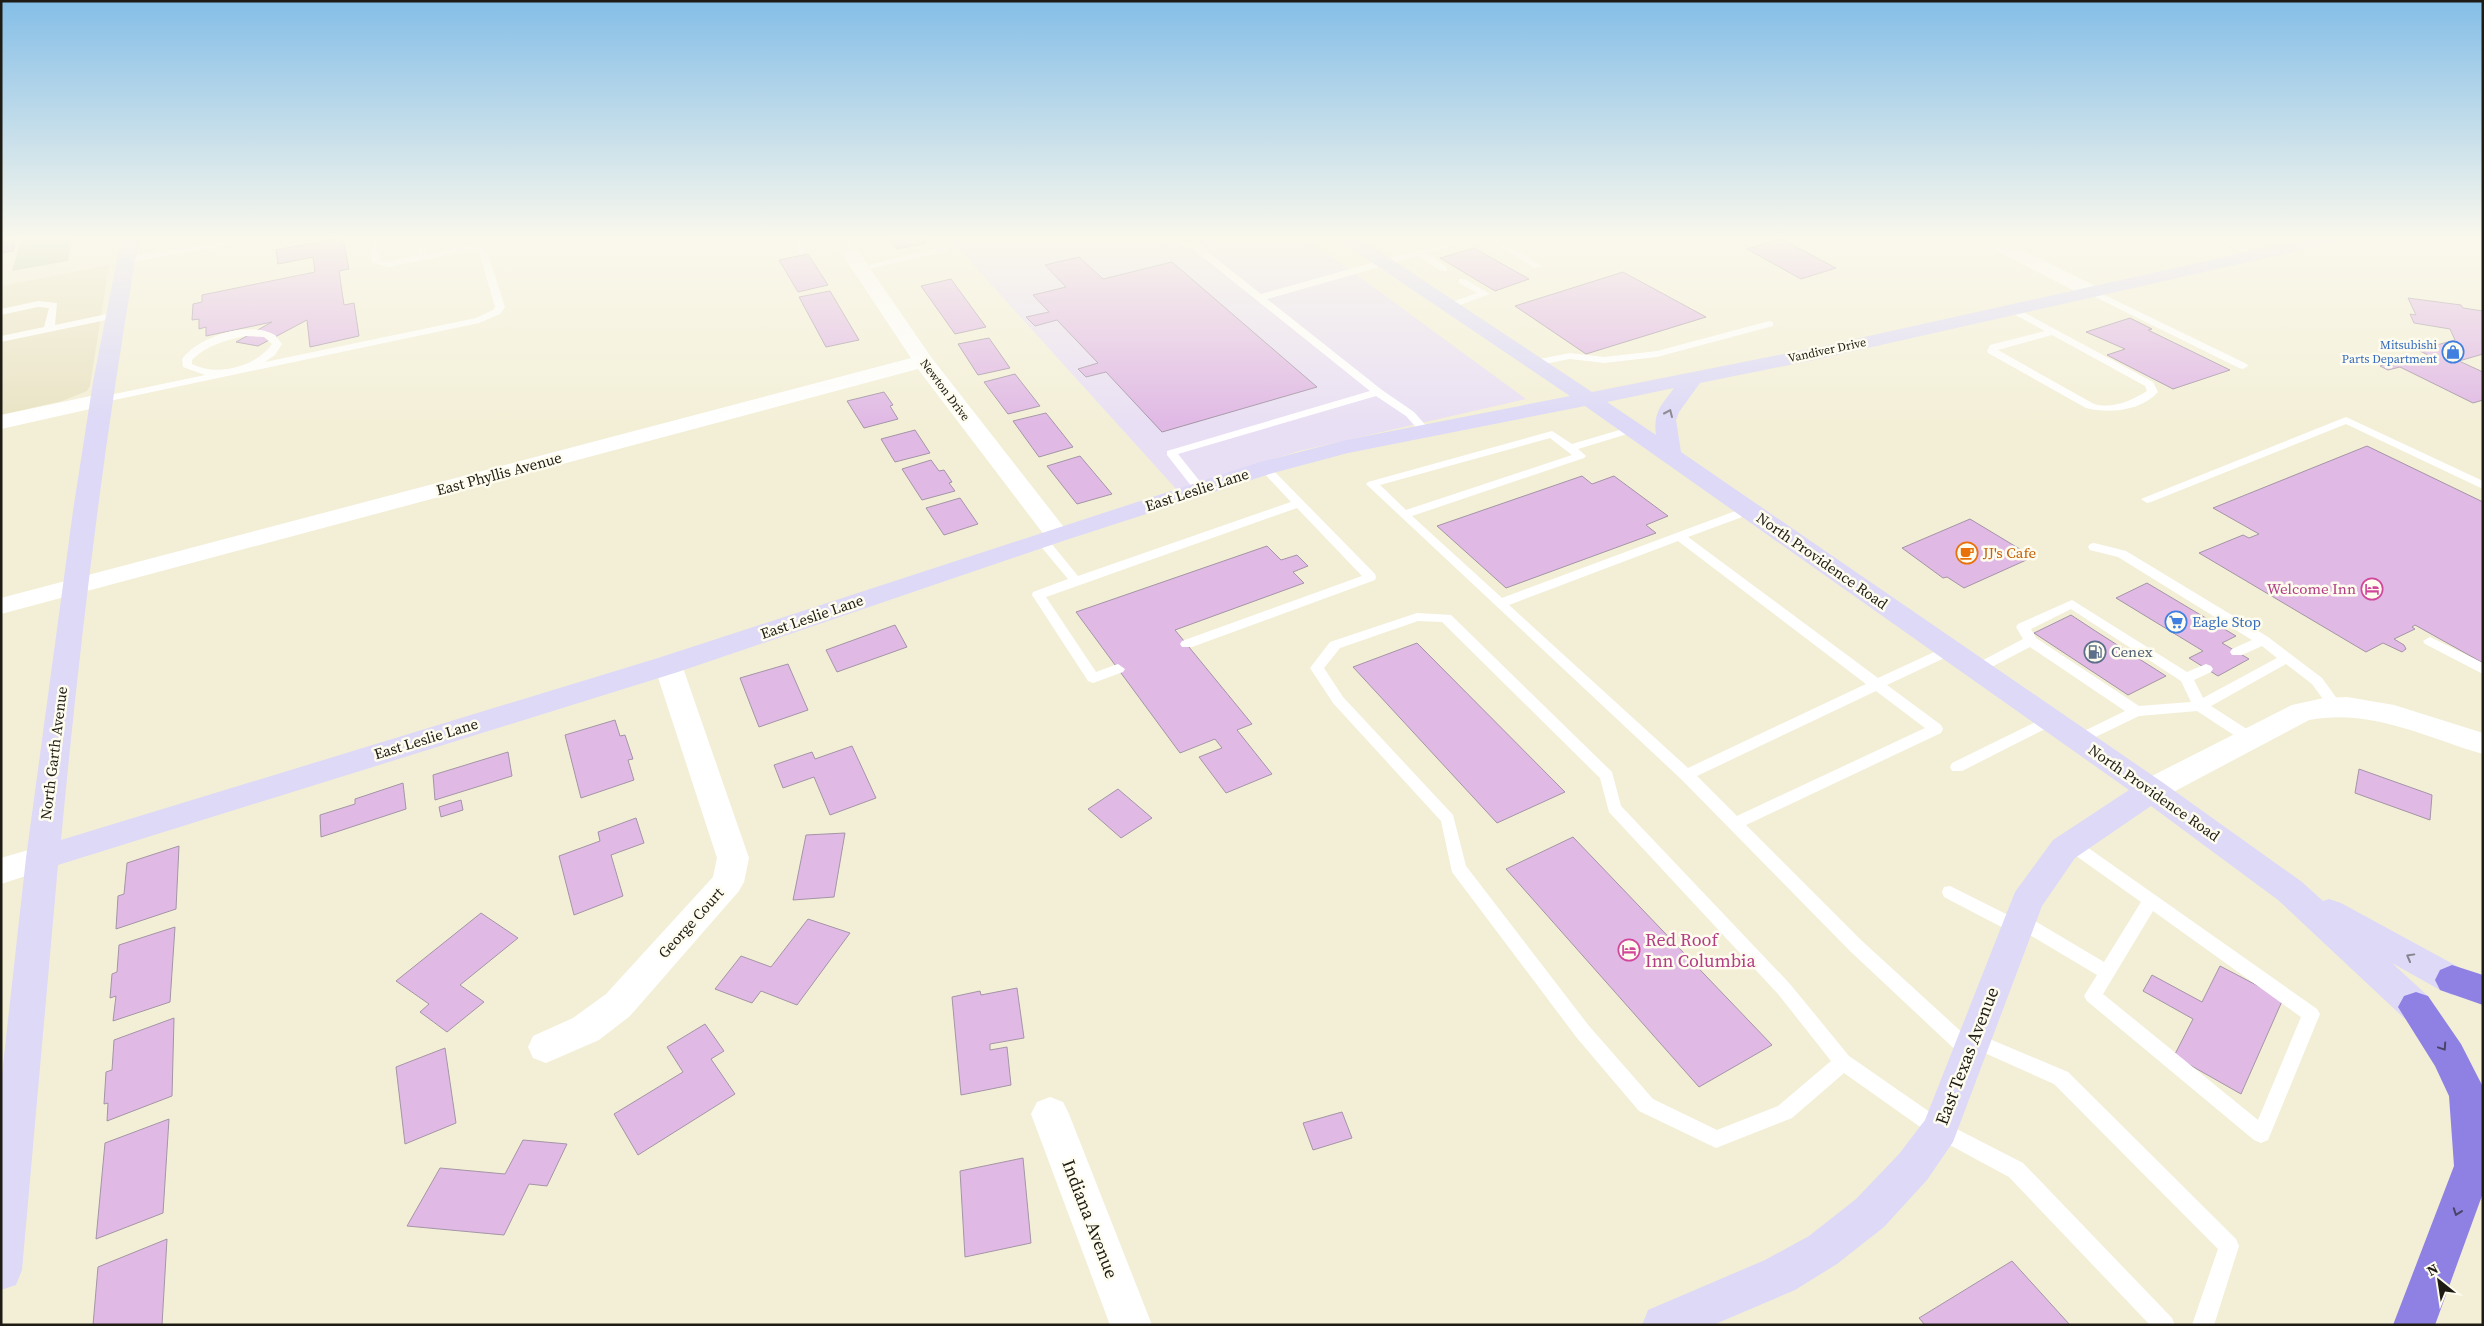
<svg xmlns="http://www.w3.org/2000/svg" width="2484" height="1326" font-family="'Source Serif 4',serif">
<style>
.commercial{fill:#e9dff4}
.built{fill:#e9e3c4}
.green{fill:#c4d0af}
.building{fill:#e0b9e5;stroke:#a495a6}
.lines{fill:none;stroke-linecap:round;stroke-linejoin:round}
.lane{fill:#fff;fill-rule:evenodd}
.street{fill:#fff;fill-rule:evenodd}
.secondary{fill:#ddd9f7;fill-rule:evenodd}
.highway{fill:#8e81e3;fill-rule:evenodd}
.oneway{stroke:#878490}
.oneway2{stroke:#4a4466}
.labels{text-anchor:middle;stroke-width:5;stroke-linejoin:round;paint-order:stroke}
.far-shop-label{font-size:12px;fill:#366cbe;stroke:#fefcee;text-anchor:end}
.far-street-label{font-size:12px;fill:#1d1b13;stroke:#fefcee}
.street-label{font-size:15px;fill:#1d1b13;stroke:#fefcee}
.food-label{font-size:15px;fill:#c56008;stroke:#fefcee;text-anchor:start}
.hotel-label{font-size:15px;fill:#b23c85;stroke:#fefcee;text-anchor:end}
.shop-label{font-size:15px;fill:#366cbe;stroke:#fefcee;text-anchor:start}
.service-label{font-size:15px;fill:#4e5e75;stroke:#fefcee;text-anchor:start}
.near-hotel-label{font-size:18px;fill:#b23c85;stroke:#fefcee;text-anchor:start}
.near-street-label{font-size:18px;fill:#1d1b13;stroke:#fefcee}
</style>
<rect width="100%" height="100%" fill="#f3efd7"/>
<polygon class="commercial" points="950,239 1308,239 1526,399 1299,451 1177,490"/>
<polygon class="built" points="109,265 90,386 87,391 62,401 1,415 1,286"/>
<polygon class="green" points="21,239 72,239 68,261 12,271"/>
<g class="building">
<polygon points="336,239 343,239 349,269 339,271 344,305 354,303 359,336 310,347 307,320 258,346 236,342 272,322 206,336 206,327 199,329 199,319 192,320 193,304 202,302 202,295 315,272 313,257 278,264 276,250"/>
<polygon points="890,239 922,239 925,243 897,249"/>
<polygon points="1781,239 1836,268 1801,279 1747,249"/>
<polygon points="15,241 13,251 1,253 1,243"/>
<polygon points="1474,248 1529,279 1495,291 1440,258"/>
<polygon points="808,254 828,285 798,292 779,260"/>
<polygon points="1079,257 1103,279 1172,262 1317,387 1162,432 1106,372 1086,377 1078,369 1098,363 1057,320 1035,326 1026,317 1049,312 1033,295 1066,287 1045,265"/>
<polygon points="1623,272 1706,317 1586,354 1515,306"/>
<polygon points="951,279 986,327 955,334 921,286"/>
<polygon points="830,291 859,340 826,347 799,297"/>
<polygon points="2408,298 2461,305 2463,308 2483,311 2483,354 2459,361 2483,372 2483,400 2473,403 2400,367 2388,370 2380,366 2428,355 2418,350 2455,340 2450,329 2414,323 2410,314 2416,315"/>
<polygon points="2130,318 2152,329 2148,330 2230,370 2173,389 2107,355 2125,349 2086,332"/>
<polygon points="989,338 1010,368 978,375 958,344"/>
<polygon points="1015,374 1040,406 1008,414 984,382"/>
<polygon points="884,392 893,405 890,406 898,419 864,428 847,401"/>
<polygon points="1046,413 1073,447 1039,457 1013,421"/>
<polygon points="915,430 930,453 895,462 881,439"/>
<polygon points="2367,446 2483,502 2483,663 2415,625 2412,627 2415,629 2394,639 2404,645 2406,649 2402,652 2383,643 2366,652 2199,553 2243,535 2249,538 2259,534 2213,508"/>
<polygon points="1080,456 1112,494 1077,504 1047,466"/>
<polygon points="931,460 939,471 944,470 952,482 949,483 955,491 922,500 902,469"/>
<polygon points="1582,476 1592,484 1614,476 1668,516 1646,525 1656,533 1506,588 1437,526"/>
<polygon points="960,498 978,524 944,535 926,508"/>
<polygon points="1970,519 2033,557 1964,588 1947,577 1943,578 1902,548"/>
<polygon points="1267,546 1281,560 1297,555 1308,566 1293,572 1304,583 1175,630 1252,724 1237,730 1272,774 1226,793 1199,757 1222,748 1215,739 1180,753 1076,612"/>
<polygon points="2147,583 2236,636 2222,643 2249,659 2218,676 2189,658 2203,651 2116,598"/>
<polygon points="2071,615 2097,632 2166,676 2128,695 2034,633"/>
<polygon points="895,625 907,647 837,672 826,650"/>
<polygon points="1417,643 1565,792 1497,823 1353,667"/>
<polygon points="788,664 808,710 759,727 740,678"/>
<polygon points="615,720 620,736 625,735 633,759 628,760 634,780 581,798 565,735"/>
<polygon points="852,746 876,798 830,815 814,777 783,788 774,765 812,752 815,759"/>
<polygon points="508,752 512,776 435,800 433,775"/>
<polygon points="2359,769 2432,795 2430,820 2355,793"/>
<polygon points="403,783 406,809 321,837 320,815 355,804 355,799"/>
<polygon points="1118,789 1152,818 1121,838 1088,809"/>
<polygon points="461,800 463,810 441,817 439,807"/>
<polygon points="636,818 644,843 611,855 623,896 574,915 559,856 600,841 598,832"/>
<polygon points="845,833 834,897 793,900 806,835"/>
<polygon points="1573,837 1772,1045 1699,1087 1506,869"/>
<polygon points="179,846 176,909 116,929 118,896 124,894 127,863"/>
<polygon points="481,913 518,938 460,985 484,1002 447,1032 420,1012 429,1004 396,981"/>
<polygon points="808,919 850,933 797,1005 761,991 752,1003 715,989 741,956 771,967"/>
<polygon points="175,927 170,1002 113,1021 116,996 110,998 112,974 117,972 119,945"/>
<polygon points="2220,966 2283,999 2241,1094 2174,1056 2193,1019 2143,991 2152,975 2202,1002"/>
<polygon points="1017,988 1024,1038 990,1044 990,1050 1007,1047 1011,1085 961,1095 952,997 980,991 981,995"/>
<polygon points="174,1018 172,1096 107,1121 108,1103 104,1104 106,1072 112,1070 114,1040"/>
<polygon points="705,1024 724,1051 711,1059 735,1094 638,1155 614,1114 683,1072 667,1047"/>
<polygon points="445,1048 456,1123 405,1144 396,1067"/>
<polygon points="1342,1112 1352,1138 1313,1150 1303,1123"/>
<polygon points="169,1119 163,1213 96,1239 105,1143"/>
<polygon points="523,1140 567,1144 547,1186 529,1184 504,1235 407,1226 440,1168 505,1174"/>
<polygon points="1023,1158 1031,1243 965,1257 960,1171"/>
<polygon points="167,1239 162,1325 93,1325 98,1267"/>
<polygon points="2012,1261 2070,1325 1925,1325 1919,1318"/>
</g>
<g class="lines">
<g class="lane">
<polygon points="233,239 251,239 247,242 126,263 121,260 126,257"/>
<path d="M 369,239 L 377,239 L 381,261 L 389,261 L 418,255 L 416,239 L 424,239 L 427,254 L 468,245 L 486,248 L 505,307 L 500,314 L 479,323 L 100,403 L 95,400 L 100,397 L 205,375 L 183,367 L 182,359 C 199,336 249,320 275,335 L 282,344 L 275,355 L 265,362 L 476,318 L 493,310 L 495,307 L 479,252 L 468,251 L 389,267 L 372,263 ZM 246,336 L 264,337 L 272,344 C 256,367 217,377 192,364 L 192,360 C 207,345 226,340 246,336 Z"/>
<polygon points="792,239 800,239 806,252 804,254 798,254"/>
<polygon points="1162,239 1175,239 1199,245 1261,294 1457,239 1469,239 1468,241 1427,253 1447,267 1447,271 1441,271 1418,256 1267,299 1382,390 1414,412 1430,430 1430,434 1422,434 1406,416 1376,396 1178,454 1206,489 1200,493 1196,492 1167,455 1167,451 1370,391 1193,249 1163,241"/>
<polygon points="1489,239 1499,239 1542,266 1534,268"/>
<polygon points="2217,239 2227,239 2259,255 2251,257"/>
<polygon points="944,246 947,247 947,251 861,271 856,268"/>
<polygon points="1459,279 1465,279 1490,294 1452,308 1446,308 1446,304 1477,293 1459,283"/>
<polygon points="2090,288 2247,364 2248,366 2243,369 2239,368 2087,293 2085,291"/>
<polygon points="38,301 57,303 55,325 116,312 121,315 116,318 1,342 1,336 44,327 49,308 38,307 1,315 1,309"/>
<path d="M 2008,307 L 2014,307 L 2153,382 L 2158,392 C 2141,411 2109,414 2086,408 L 1988,353 L 1987,351 L 1990,345 L 2045,331 L 2008,311 ZM 2052,335 L 2145,386 L 2147,391 C 2131,401 2113,409 2094,404 L 1998,350 Z"/>
<polygon points="1769,321 1773,322 1773,326 1657,357 1604,363 1570,359 1534,366 1529,363 1534,360 1570,353 1604,357 1657,351"/>
<polygon points="2346,417 2483,481 2483,489 2346,424 2151,502 2147,503 2141,499"/>
<path d="M 1633,426 L 1637,427 L 1637,431 L 1578,449 L 1586,456 L 1584,458 L 1412,516 L 1502,598 L 1749,506 L 1755,510 L 1753,513 L 1688,537 L 1878,678 L 1945,647 L 1955,647 L 1957,650 L 1955,653 L 1887,685 L 1941,725 L 1943,729 L 1941,733 L 1746,825 L 1862,941 L 1966,1036 L 1973,1032 L 2068,1072 L 2236,1239 L 2239,1246 L 2214,1325 L 2192,1325 L 2218,1249 L 2054,1084 L 1978,1050 L 1975,1057 L 1969,1059 L 1963,1057 L 1850,951 L 1681,779 L 1366,484 L 1368,482 L 1552,431 L 1572,444 ZM 1550,438 L 1572,455 L 1406,510 L 1380,485 ZM 1678,541 L 1866,684 L 1688,768 L 1509,605 ZM 1876,691 L 1925,728 L 1737,816 L 1697,776 Z"/>
<polygon points="1265,465 1269,466 1375,574 1376,577 1375,580 1192,647 1182,647 1180,644 1182,641 1362,576 1297,508 1046,597 1096,672 1118,664 1125,669 1123,672 1093,683 1088,681 1032,595 1033,592 1068,579 1038,543 1036,540 1038,537 1046,537 1078,576 1291,502 1261,470 1259,468"/>
<path d="M 2094,543 L 2126,551 L 2268,637 L 2322,678 L 2343,707 L 2341,710 L 2331,710 L 2312,684 L 2286,664 L 2211,706 L 2256,735 L 2258,739 L 2256,743 L 2246,743 L 2197,711 L 2139,716 L 2079,745 L 2074,744 L 2072,740 L 2074,736 L 2125,711 L 2030,647 L 1982,672 L 1972,672 L 1970,669 L 1972,666 L 2023,639 L 2016,627 L 2018,624 L 2072,600 L 2187,672 L 2206,664 L 2211,666 L 2213,669 L 2211,672 L 2194,680 L 2203,698 L 2277,658 L 2262,646 L 2242,655 L 2232,655 L 2230,652 L 2232,649 L 2252,640 L 2118,557 L 2090,550 L 2088,547 L 2090,544 ZM 2071,609 L 2181,681 L 2191,702 L 2139,706 L 2036,638 L 2031,629 Z"/>
<path d="M 1417,613 L 1451,615 L 1612,772 L 1621,806 L 1790,984 L 1849,1056 L 1947,1124 L 2023,1163 L 2172,1318 L 2175,1325 L 2150,1325 L 2009,1177 L 1933,1136 L 1844,1073 L 1792,1118 L 1716,1148 L 1639,1111 L 1577,1038 L 1452,872 L 1441,821 L 1333,703 L 1310,668 L 1330,642 ZM 1418,621 L 1442,622 L 1600,778 L 1609,812 L 1778,994 L 1831,1061 L 1778,1106 L 1717,1130 L 1653,1099 L 1589,1026 L 1466,866 L 1453,815 L 1343,697 L 1324,668 L 1340,648 Z"/>
<polygon points="2430,637 2483,663 2483,674 2425,644 2423,641"/>
<polygon points="2050,715 2055,716 2057,720 2055,724 1962,771 1952,771 1950,767 1952,763"/>
<path d="M 2071,838 L 2077,840 L 2317,1009 L 2320,1014 L 2268,1140 L 2261,1143 L 2254,1140 L 2087,1001 L 2084,996 L 2097,975 L 2023,931 L 2017,934 L 2011,932 L 1944,897 L 1942,892 L 1944,887 L 1950,886 L 2012,917 L 2019,913 L 2025,915 L 2104,962 L 2141,902 L 2065,848 L 2063,844 L 2065,840 ZM 2153,911 L 2301,1017 L 2258,1120 L 2103,994 Z"/>
</g>
<g class="street">
<polygon points="832,239 850,239 931,357 1066,530 1069,535 1066,540 1057,542 1048,540 918,369 1,614 1,598 911,358"/>
<polygon points="1971,239 1997,239 2005,241 2097,287 2100,291 2097,295 2083,295 1993,249 1974,243"/>
<polygon points="100,394 108,395 111,400 108,405 1,429 1,415"/>
<polygon points="668,656 678,658 682,665 749,858 744,882 739,891 630,1016 599,1040 546,1063 533,1058 528,1047 533,1036 573,1018 606,994 713,877 717,858 654,665 658,658"/>
<path d="M 2347,697 L 2394,705 L 2483,733 L 2483,754 C 2425,737 2371,708 2309,720 L 2162,798 L 2151,801 L 2140,798 L 2136,790 L 2140,782 L 2292,705 L 2324,698 Z"/>
<polygon points="42,846 53,849 58,858 53,867 1,884 1,858"/>
<polygon points="1050,1097 1063,1102 1069,1114 1152,1325 1110,1325 1031,1114 1037,1102"/>
</g>
<path class="secondary" d="M 121,239 L 139,239 C 104,438 80,639 61,840 L 658,658 L 1257,463 L 1346,440 L 1570,396 L 1343,243 L 1340,239 L 1361,239 L 1592,392 L 1819,347 L 2305,239 L 2337,239 L 2334,243 L 2328,244 L 1819,359 L 1700,383 L 1679,412 L 1676,420 L 1681,452 L 2162,782 L 2302,882 L 2323,901 L 2329,899 L 2341,903 L 2464,970 L 2469,980 L 2464,990 L 2452,995 L 2440,990 L 2392,963 L 2428,996 L 2434,1007 L 2428,1018 L 2416,1022 L 2404,1018 L 2278,900 L 2151,806 L 2075,858 L 2042,906 L 1953,1142 L 1927,1180 L 1884,1227 L 1837,1264 L 1795,1290 L 1713,1325 L 1642,1325 L 1648,1310 L 1765,1260 L 1809,1236 L 1856,1199 L 1899,1154 L 1925,1120 L 2015,892 L 2053,840 L 2129,790 L 1585,406 L 1348,453 L 1273,473 L 1066,540 L 678,672 L 58,865 L 22,1270 L 16,1285 L 1,1290 L 1,1083 L 26,858 L 73,511 L 93,382 ZM 1674,388 C 1661,406 1653,412 1656,435 L 1607,402 Z"/>
<g class="highway">
<polygon points="2452,965 2483,975 2483,1005 2440,990 2435,980 2440,970"/>
<polygon points="2416,992 2428,996 2461,1044 2483,1087 2483,1193 2435,1325 2393,1325 2454,1166 2449,1096 2435,1066 2398,1007 2404,996"/>
</g>
</g>
<defs><path id="oneway-chevron" d="M-2-3.5L2.5 0L-2 3.5" fill="none" stroke-width="1.6" stroke-linecap="round" stroke-linejoin="round" transform="scale(1.25)"/></defs>
<g class="oneway">
<use href="#oneway-chevron" transform="translate(1669 413) rotate(-66)"/>
<use href="#oneway-chevron" transform="translate(2410 957) rotate(-151)"/>
</g>
<g class="oneway2">
<use href="#oneway-chevron" transform="translate(2443 1047) rotate(56)"/>
<use href="#oneway-chevron" transform="translate(2457 1212) rotate(110)"/>
</g>
<linearGradient id="sky" x2="0" y2="1"><stop stop-color="#84bee7"/><stop offset="0.56" stop-color="#faf8ed"/><stop offset="1" stop-color="#faf8ed" stop-opacity="0"/></linearGradient>
<rect width="2484" height="424" fill="url(#sky)"/>
<defs>
<g id="shop-ring" transform="scale(1.125)"><circle r="9.5" fill="#fefcee" stroke="#3f7fe0" stroke-width="1.5"/><path d="M-5-2.5h2.3a2.7 3.5 0 0 1 5.4 0H5L5.5 6h-11ZM-1.5-2.5h3a1.5 2.3 0 0 0-3 0Z" fill="#3f7fe0"/></g>
<g id="cafe-ring" transform="scale(1.125)"><circle r="9.5" fill="#fefcee" stroke="#e8710a" stroke-width="1.5"/><path d="M-5.5-4.5H6V0H3Q3 3.5 0 3.5H-2.5Q-5.5 3.5-5.5 0ZM3-3.2v2h1.7v-2ZM-6 4.5H4V6H-6Z" fill="#e8710a"/></g>
<g id="hotel-ring" transform="scale(1.125)"><circle r="9.5" fill="#fefcee" stroke="#d1479c" stroke-width="1.5"/><path d="M-6-4.5h1.5V1H6V5H4.5V3h-9V5H-6ZM-4 0a1.8 1.8 0 1 1 3.6 0ZM.5 0V-2.5h3Q6-2.5 6 0Z" fill="#d1479c"/></g>
<g id="supermarket-ring" transform="scale(1.125)"><circle r="9.5" fill="#fefcee" stroke="#3f7fe0" stroke-width="1.5"/><path d="M-6-5.5h2.5l.6 2H6L4.5 2H-2.5L-4.4-4H-6ZM-1.5 3.2a1.3 1.3 0 1 0 .1 0ZM3 3.2a1.3 1.3 0 1 0 .1 0Z" fill="#3f7fe0"/></g>
<g id="fuel-ring" transform="scale(1.125)"><circle r="9.5" fill="#fefcee" stroke="#5c6f8a" stroke-width="1.5"/><path d="M-5.5-6h7V0h2V4h1.3V-2.5L3-4.5l.8-.8L6-3V5H2.5V1h-1V6h-7ZM-4.2-4.7v3.2H.2V-4.7Z" fill="#5c6f8a"/></g>
</defs>
<g fill-rule="evenodd">
<use href="#shop-ring" x="2453" y="352"/>
<use href="#cafe-ring" x="1967" y="553"/>
<use href="#hotel-ring" x="2372" y="589"/>
<use href="#supermarket-ring" x="2176" y="622"/>
<use href="#fuel-ring" x="2095" y="652"/>
<use href="#hotel-ring" x="1629" y="950"/>
</g>
<g class="labels">
<g class="far-shop-label">
<text x="2437" y="349">Mitsubishi<tspan x="2437" dy="14">Parts Department</tspan></text>
</g>
<g class="far-street-label">
<text transform="translate(1827 350) rotate(-12)" y="4">Vandiver Drive</text>
<text transform="translate(945 390) rotate(53)" y="4">Newton Drive</text>
</g>
<g class="street-label">
<text transform="translate(499 474) rotate(-15)" y="5">East Phyllis Avenue</text>
<text transform="translate(1197 490) rotate(-18)" y="5">East Leslie Lane</text>
<text transform="translate(1822 561) rotate(35)" y="5">North Providence Road</text>
<text transform="translate(812 617) rotate(-19)" y="5">East Leslie Lane</text>
<text transform="translate(426 739) rotate(-17)" y="5">East Leslie Lane</text>
<text transform="translate(54 753) rotate(-83)" y="5">North Garth Avenue</text>
<text transform="translate(2154 793) rotate(35)" y="5">North Providence Road</text>
<text transform="translate(691 923) rotate(-48)" y="5">George Court</text>
</g>
<g class="food-label">
<text x="1983" y="558">JJ's Cafe</text>
</g>
<g class="hotel-label">
<text x="2356" y="594">Welcome Inn</text>
</g>
<g class="shop-label">
<text x="2192" y="627">Eagle Stop</text>
</g>
<g class="service-label">
<text x="2111" y="657">Cenex</text>
</g>
<g class="near-hotel-label">
<text x="1645" y="946">Red Roof<tspan x="1645" dy="21">Inn Columbia</tspan></text>
</g>
<g class="near-street-label">
<text transform="translate(1967 1056) rotate(-69)" y="6">East Texas Avenue</text>
<text transform="translate(1090 1219) rotate(69)" y="6">Indiana Avenue</text>
</g>
</g>
<rect width="2484" height="1326" fill="none" stroke="#1d1b13" stroke-width="5"/>
<g transform="translate(2439 1281) rotate(330)" stroke="#fefcee" stroke-width="4" paint-order="stroke">
<path d="M0-4L9 19L0 12L-9 19Z" fill="#1d1b13"/>
<text y="-8" font-size="14" font-weight="bold" text-anchor="middle" fill="#1d1b13">N</text>
</g>
</svg>
